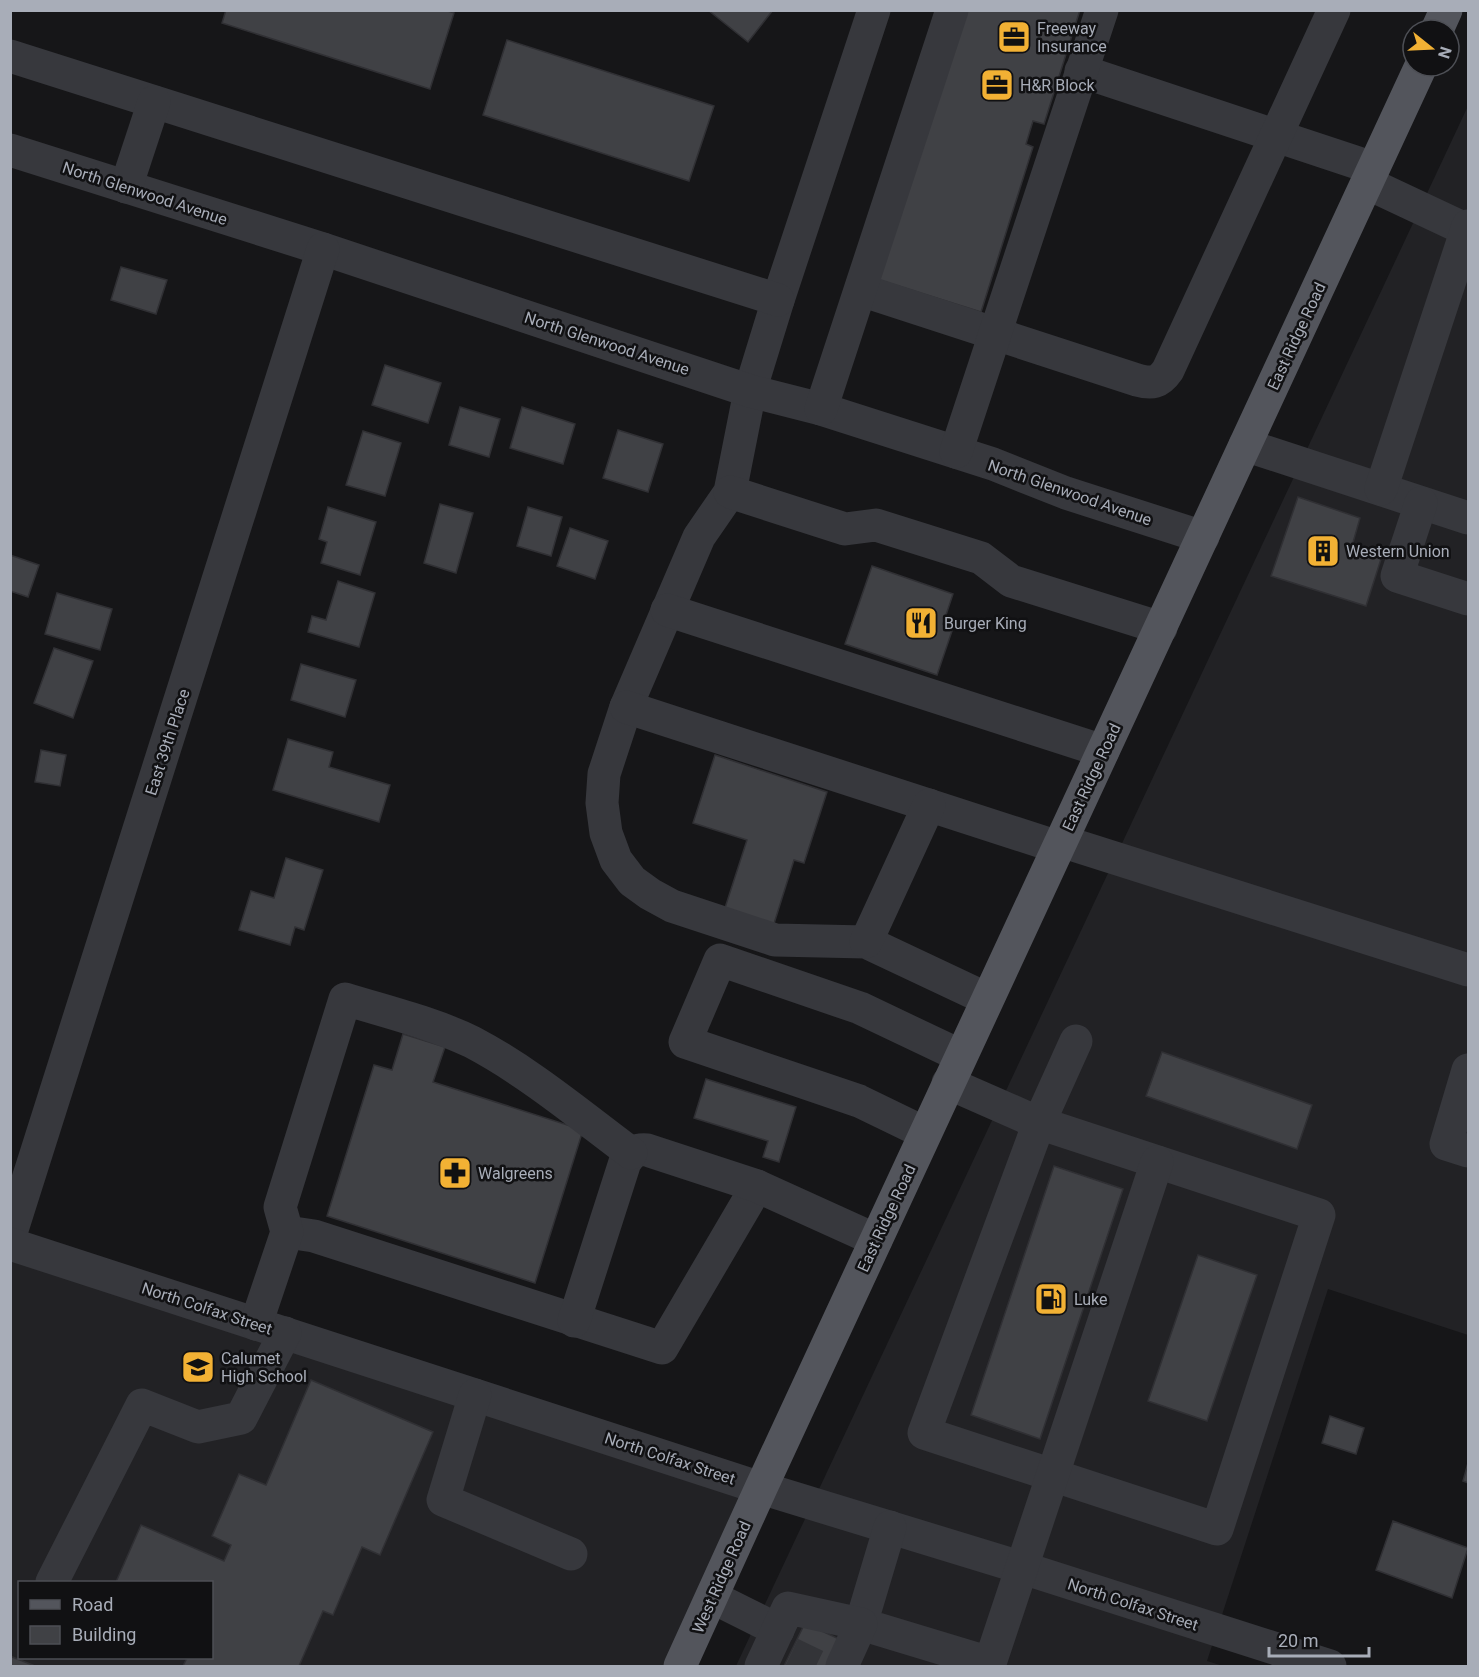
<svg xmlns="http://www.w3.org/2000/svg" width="1479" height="1677" font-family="Roboto,sans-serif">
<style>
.built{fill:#222225;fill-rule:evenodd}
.building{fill:#404145;stroke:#303034;stroke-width:1.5}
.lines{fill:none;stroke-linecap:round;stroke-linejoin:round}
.minor-tunnel{stroke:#333438;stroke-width:33;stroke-dasharray:33 16;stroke-linecap:butt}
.minor{stroke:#37383d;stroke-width:33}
.major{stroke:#53555c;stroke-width:33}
.labels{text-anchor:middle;stroke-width:5;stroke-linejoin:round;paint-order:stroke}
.poi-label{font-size:16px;fill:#a8adb8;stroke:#111113;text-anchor:start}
.street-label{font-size:16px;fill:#a8adb8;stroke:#111113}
</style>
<rect width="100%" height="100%" fill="#161618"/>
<g class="built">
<polygon points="1468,106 1468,1335 1328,1289 1207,1661 1223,1666 736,1666"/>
<path d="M 10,1246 L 761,1488 L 680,1666 L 11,1666 ZM 20,1582 L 212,1582 L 212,1658 L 20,1658 Z"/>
</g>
<g class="building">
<polygon points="226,10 445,10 454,13 430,89 222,23"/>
<polygon points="708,10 773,10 748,42"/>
<polygon points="964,10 1080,10 1044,124 1033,121 1026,144 1033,147 981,312 879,280"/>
<polygon points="507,40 714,106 689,181 483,115"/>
<polygon points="121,267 167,280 156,314 111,300"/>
<polygon points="385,365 441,383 428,423 372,405"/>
<polygon points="460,407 500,419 489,457 449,445"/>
<polygon points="522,407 575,424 563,464 510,448"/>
<polygon points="618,430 663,444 648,492 603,478"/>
<polygon points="363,431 401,443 385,496 346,485"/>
<polygon points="1298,497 1360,518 1352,546 1382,556 1366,606 1271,576"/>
<polygon points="440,504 473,513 456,573 424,563"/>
<polygon points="328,507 376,522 360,575 321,563 327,542 319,539"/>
<polygon points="528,507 562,517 551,556 517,546"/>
<polygon points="570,528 608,541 595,579 557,566"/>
<polygon points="10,555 39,565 28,597 10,591"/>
<polygon points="872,566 953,594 943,624 953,628 937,675 845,644"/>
<polygon points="338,581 375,593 359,647 308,632 312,616 326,620"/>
<polygon points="57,593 112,609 100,650 45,634"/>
<polygon points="54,648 93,661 73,718 34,703"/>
<polygon points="301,664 356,680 345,717 291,700"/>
<polygon points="288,739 333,752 329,767 390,785 379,822 273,790"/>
<polygon points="41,750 66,755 60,786 35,782"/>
<polygon points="715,755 827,792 804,863 794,860 772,930 723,914 747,840 693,823"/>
<polygon points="286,858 323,870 304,930 295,927 290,945 239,930 251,891 274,898"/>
<polygon points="403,1034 445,1047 433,1082 583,1130 535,1283 327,1216 374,1065 392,1070"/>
<polygon points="1162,1052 1312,1105 1297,1149 1146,1096"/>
<polygon points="706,1079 796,1107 779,1162 763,1157 768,1141 694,1118"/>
<polygon points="1054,1166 1123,1189 1040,1439 971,1415"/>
<polygon points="1198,1255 1257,1275 1207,1421 1148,1401"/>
<polygon points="311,1380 433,1432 380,1555 362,1547 333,1615 323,1611 299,1666 183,1666 187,1658 212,1658 212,1582 116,1582 141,1525 224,1561 231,1545 212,1536 239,1474 266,1485"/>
<polygon points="1330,1416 1364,1428 1356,1454 1322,1443"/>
<polygon points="1468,1463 1468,1483 1463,1481"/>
<polygon points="1393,1521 1468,1548 1452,1598 1376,1570"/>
<polygon points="805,1623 839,1639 826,1666 784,1666"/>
<polygon points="10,1656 35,1666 10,1666"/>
</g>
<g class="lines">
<polyline class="minor-tunnel" points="791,1654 816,1666"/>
<g class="minor">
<polyline points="874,10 778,300 750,391 730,492 699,537 626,707 604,774 602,803 606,833 616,860 632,881 650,894 672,906 775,940 866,942 987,999"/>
<polyline points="10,56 778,300"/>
<polyline points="1081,71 1373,168"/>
<polyline points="10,150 323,249 750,391 821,409 993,464 1066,493 1203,537"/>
<polyline points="1367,183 1467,230"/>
<polyline points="126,187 154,102"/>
<path d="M 861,290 L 1137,380 C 1152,384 1159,383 1168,370 L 1334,10"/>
<polyline points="821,409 952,10"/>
<polyline points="1245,445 1468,518"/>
<polyline points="956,452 1102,10"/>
<polyline points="1381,489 1468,226"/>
<polyline points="730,492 845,529 876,525 981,558 1011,581 1161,628"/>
<polyline points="1421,503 1397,576 1468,599"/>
<polyline points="667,610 1103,751"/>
<polyline points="626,707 1058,847"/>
<polyline points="1061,841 1468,970"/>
<polyline points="866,942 929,805"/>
<polyline points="1468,1070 1446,1144 1468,1151"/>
<polyline points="948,1083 1039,1123 1319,1215 1217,1529 924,1433 1039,1123 1076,1041"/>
<polyline points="925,1133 859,1101 685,1042 720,960 860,1008 961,1056"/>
<polyline points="287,1232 314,1236 662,1348 757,1186"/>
<polyline points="10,1236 323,249"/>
<polyline points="10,1244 761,1488 1023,1568 1330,1666"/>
<path d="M 574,1321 L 625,1162 C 632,1152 636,1149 647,1150 L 757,1186 L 876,1240"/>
<path d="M 256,1324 L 287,1232 L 280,1207 L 345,999 C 387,1012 433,1023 472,1042 C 529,1072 580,1115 631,1153"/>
<polyline points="475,1395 443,1500 571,1554"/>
<polyline points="890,1527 861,1624 990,1663 1157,1162"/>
<polyline points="52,1582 142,1405 198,1427 241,1418 285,1333"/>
<polyline points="712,1597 778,1630"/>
<polyline points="761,1666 788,1608 861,1624 842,1666"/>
</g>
<g class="major">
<polyline points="1437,30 1446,10"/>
<polyline points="680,1666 761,1488 1421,66"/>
</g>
</g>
<defs>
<g id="office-square" transform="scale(1.725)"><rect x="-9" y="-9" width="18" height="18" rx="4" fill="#f2b134" stroke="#111113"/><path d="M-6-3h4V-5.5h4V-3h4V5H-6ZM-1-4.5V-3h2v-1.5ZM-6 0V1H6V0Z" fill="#111"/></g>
<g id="building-square" transform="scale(1.725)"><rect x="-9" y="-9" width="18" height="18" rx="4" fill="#f2b134" stroke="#111113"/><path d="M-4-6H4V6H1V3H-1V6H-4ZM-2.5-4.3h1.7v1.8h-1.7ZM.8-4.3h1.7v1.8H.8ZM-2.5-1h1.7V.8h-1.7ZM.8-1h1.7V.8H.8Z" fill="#111"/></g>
<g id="restaurant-square" transform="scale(1.725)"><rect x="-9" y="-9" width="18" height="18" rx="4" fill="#f2b134" stroke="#111113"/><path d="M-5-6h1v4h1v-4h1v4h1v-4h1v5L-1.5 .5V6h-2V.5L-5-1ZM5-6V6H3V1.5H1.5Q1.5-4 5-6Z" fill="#111"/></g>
<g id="pharmacy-square" transform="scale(1.725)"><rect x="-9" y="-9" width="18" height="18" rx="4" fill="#f2b134" stroke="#111113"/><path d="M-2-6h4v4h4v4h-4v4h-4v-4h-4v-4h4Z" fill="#111"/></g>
<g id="fuel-square" transform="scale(1.725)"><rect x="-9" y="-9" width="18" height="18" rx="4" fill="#f2b134" stroke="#111113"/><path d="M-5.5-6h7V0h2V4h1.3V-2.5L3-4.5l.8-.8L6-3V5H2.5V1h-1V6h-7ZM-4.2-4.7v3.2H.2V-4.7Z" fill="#111"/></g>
<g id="school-square" transform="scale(1.725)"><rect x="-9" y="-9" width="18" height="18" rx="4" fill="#f2b134" stroke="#111113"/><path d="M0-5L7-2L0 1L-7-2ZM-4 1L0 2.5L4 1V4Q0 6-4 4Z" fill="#111"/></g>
</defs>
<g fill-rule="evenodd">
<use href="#office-square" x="1014" y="37"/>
<use href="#office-square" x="997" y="85"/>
<use href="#building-square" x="1323" y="551"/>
<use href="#restaurant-square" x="921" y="623"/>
<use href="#pharmacy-square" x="455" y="1173"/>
<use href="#fuel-square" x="1051" y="1299"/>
<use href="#school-square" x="198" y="1367"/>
</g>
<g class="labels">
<g class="poi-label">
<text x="1037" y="34">Freeway<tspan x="1037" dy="18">Insurance</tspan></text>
<text x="1020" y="91">H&amp;R Block</text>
<text x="1346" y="557">Western Union</text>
<text x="944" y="629">Burger King</text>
<text x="478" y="1179">Walgreens</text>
<text x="1074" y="1305">Luke</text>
<text x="221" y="1364">Calumet<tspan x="221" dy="18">High School</tspan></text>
</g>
<g class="street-label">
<text transform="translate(145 193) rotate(18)" y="6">North Glenwood Avenue</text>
<text transform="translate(1296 336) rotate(-65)" y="6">East Ridge Road</text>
<text transform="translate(607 343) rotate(18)" y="6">North Glenwood Avenue</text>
<text transform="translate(1070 492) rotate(19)" y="6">North Glenwood Avenue</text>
<text transform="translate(167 742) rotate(-72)" y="6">East 39th Place</text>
<text transform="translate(1091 777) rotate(-65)" y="6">East Ridge Road</text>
<text transform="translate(886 1218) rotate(-65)" y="6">East Ridge Road</text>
<text transform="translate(207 1308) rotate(18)" y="6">North Colfax Street</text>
<text transform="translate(670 1458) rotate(18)" y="6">North Colfax Street</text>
<text transform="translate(721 1577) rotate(-66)" y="6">West Ridge Road</text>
<text transform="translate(1133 1604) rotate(18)" y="6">North Colfax Street</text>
</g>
</g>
<rect width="1479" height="1677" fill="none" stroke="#a8adb8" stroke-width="24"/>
<rect x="18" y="1581" width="195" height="78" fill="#111113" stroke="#4d4f55" stroke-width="1.5"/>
<rect x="30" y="1600" width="30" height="9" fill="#53555c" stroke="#4d4f55" stroke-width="1.5"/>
<text x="72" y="1611" font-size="18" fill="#a8adb8">Road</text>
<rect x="30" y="1626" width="30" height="18" fill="#404145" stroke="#4d4f55" stroke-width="1.5"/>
<text x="72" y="1641" font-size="18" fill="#a8adb8">Building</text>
<g transform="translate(1431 48) rotate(108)"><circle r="28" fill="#111113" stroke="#4d4f55" stroke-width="1.5"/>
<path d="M0-4.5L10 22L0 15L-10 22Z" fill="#f2b134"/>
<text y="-9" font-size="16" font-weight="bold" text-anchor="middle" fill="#a8adb8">N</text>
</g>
<path d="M1269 1647v9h100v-9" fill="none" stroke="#a8adb8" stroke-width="3"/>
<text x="1278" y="1647" font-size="18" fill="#a8adb8" stroke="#111113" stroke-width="4.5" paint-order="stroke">20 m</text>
</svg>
